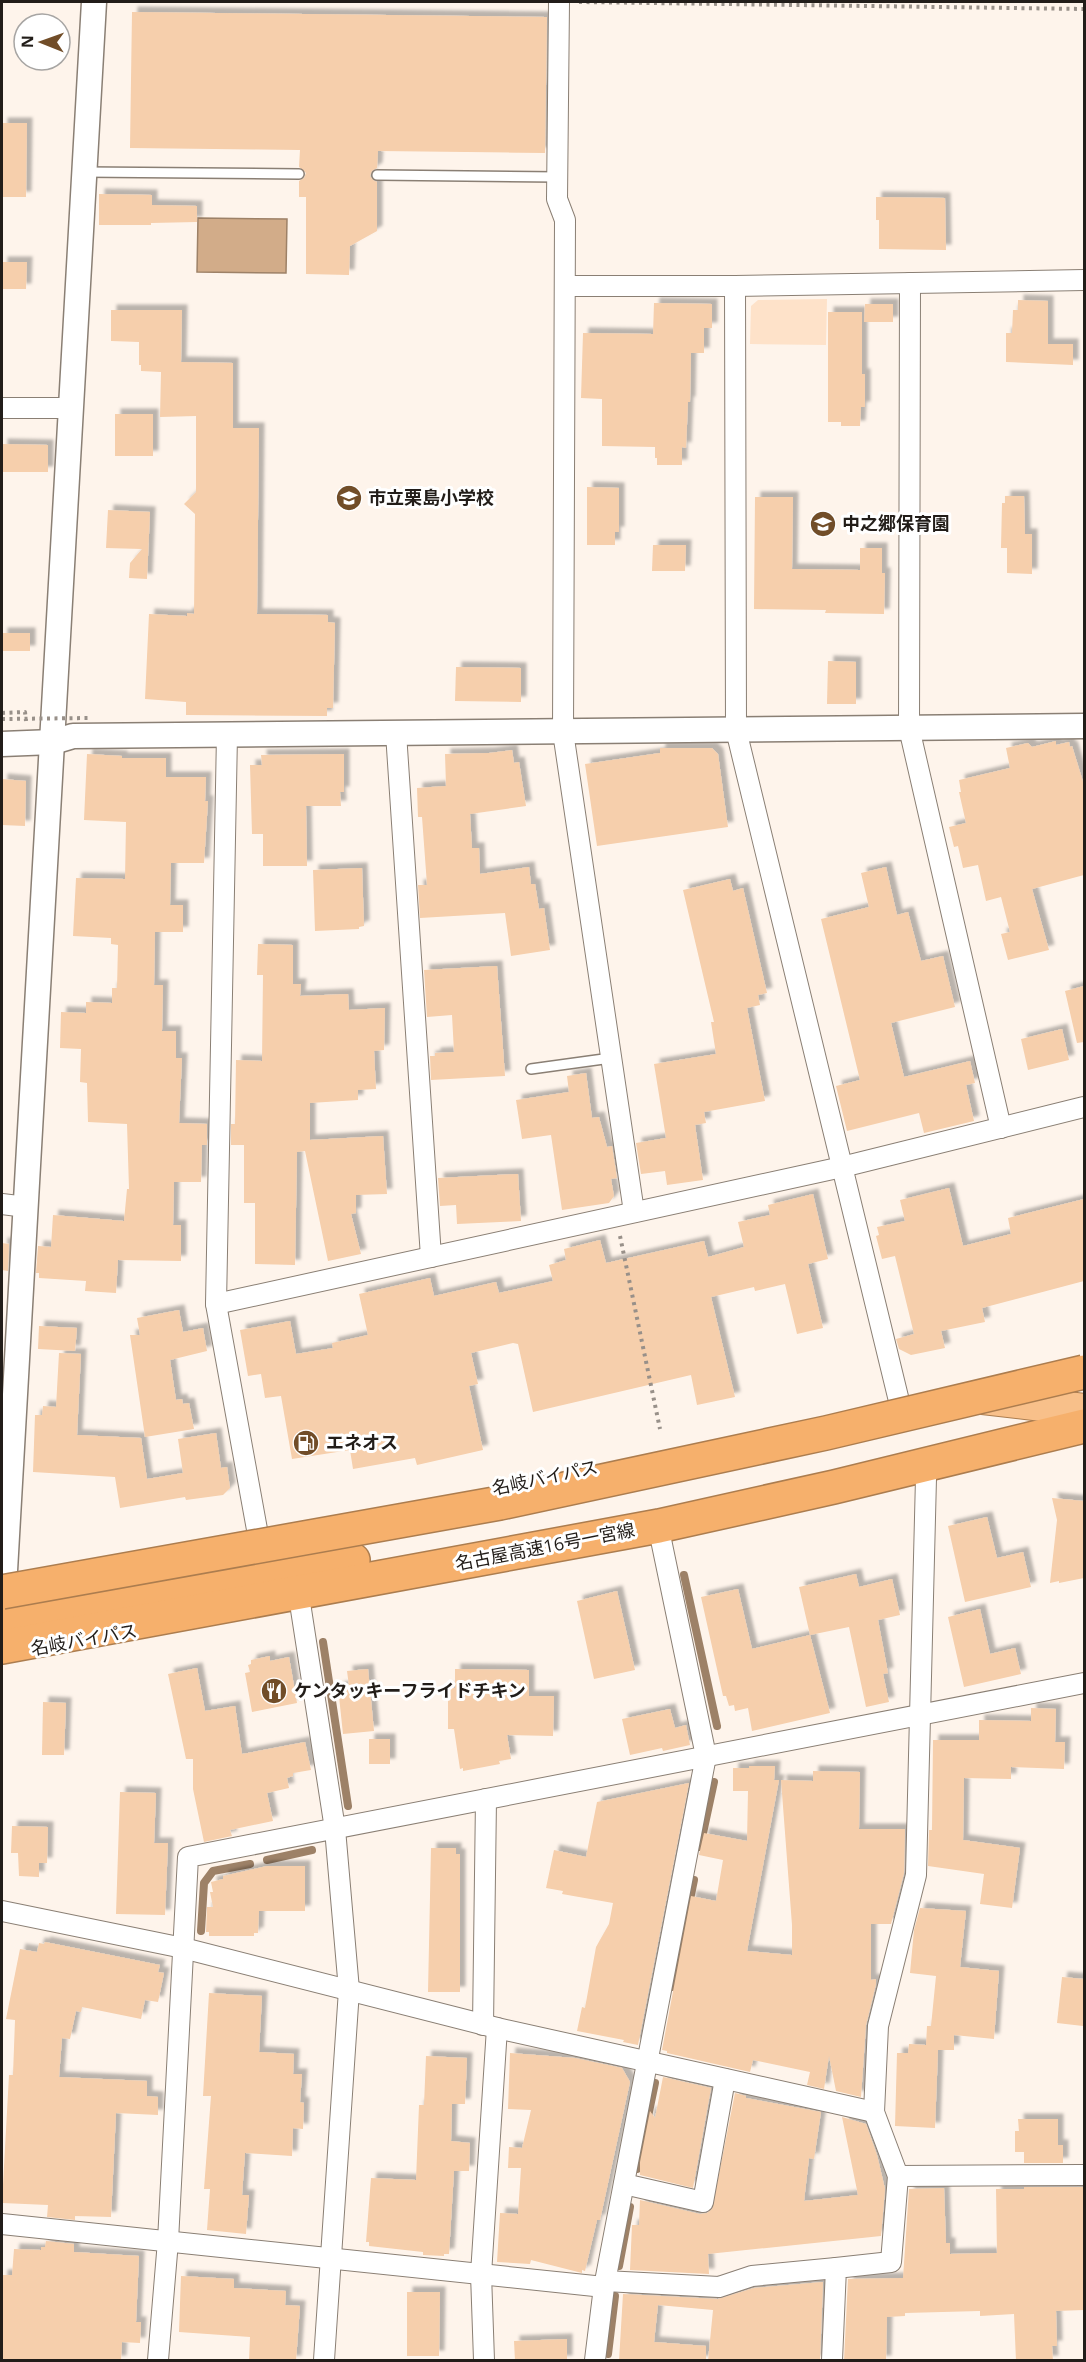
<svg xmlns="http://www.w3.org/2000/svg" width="1086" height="2362" font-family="'Open Sans','Noto Sans JP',sans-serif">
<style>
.green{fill:#fee2c9}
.water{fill:#d2ac89;stroke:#9d8167;stroke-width:1.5}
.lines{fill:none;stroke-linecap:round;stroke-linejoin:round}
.stream{stroke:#9d8167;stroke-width:8}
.building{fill:#f6cfac;filter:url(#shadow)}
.service-casing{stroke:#8a7f74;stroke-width:12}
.minor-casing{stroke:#8a7f74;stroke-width:22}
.tertiary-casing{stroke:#8a7f74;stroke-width:27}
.trunk-casing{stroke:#ac7d4f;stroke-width:34}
.motorway-casing{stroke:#ac7d4f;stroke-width:36}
.path{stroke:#989089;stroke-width:4;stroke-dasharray:3 4.5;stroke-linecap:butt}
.service{stroke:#fff;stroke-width:9}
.minor{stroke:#fff;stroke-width:20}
.tertiary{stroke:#fff;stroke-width:24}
.trunk{stroke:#f8c08a;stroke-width:32}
.motorway{stroke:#f6b06c;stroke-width:33}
.motorway-bridge-casing{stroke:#ac7d4f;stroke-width:36;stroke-linecap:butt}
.path-bridge{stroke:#989089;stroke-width:4;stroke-dasharray:3 4.5;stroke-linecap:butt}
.motorway-bridge{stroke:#f6b06c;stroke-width:33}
.labels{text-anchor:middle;stroke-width:6;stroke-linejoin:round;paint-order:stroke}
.poi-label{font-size:18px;font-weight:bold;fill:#221d19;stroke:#fff;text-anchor:start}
.street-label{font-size:18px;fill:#221d19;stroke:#fff}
</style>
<defs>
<filter id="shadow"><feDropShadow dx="5.5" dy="-5.5" stdDeviation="1.5" flood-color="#0004"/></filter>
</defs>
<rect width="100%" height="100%" fill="#fef4eb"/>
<polygon class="green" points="827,299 826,345 750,344 751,306 758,300"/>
<polygon class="water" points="198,218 287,219 286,273 197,272"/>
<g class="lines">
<g class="stream">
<polyline points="684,1575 717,1726"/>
<polyline points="323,1642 348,1806"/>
<polyline points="700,1847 714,1782"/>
<polyline points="267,1860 312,1850"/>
<polyline points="201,1931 204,1883 213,1871 250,1864"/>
<polyline points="672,1987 694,1880"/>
<polyline points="637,2169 655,2083"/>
<polyline points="619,2266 630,2207"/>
<polyline points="608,2354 615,2296"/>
</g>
</g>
<g class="building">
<polygon points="132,12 547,17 545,153 378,151 377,168 372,171 370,176 373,180 377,182 377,231 350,246 349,275 306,274 306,197 299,197 299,181 304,178 306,173 299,167 300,150 130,148"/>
<polygon points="2,123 27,123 26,197 2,197"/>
<polygon points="99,194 152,195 152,205 197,206 197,222 151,223 151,225 99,225"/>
<polygon points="876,197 945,198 946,250 879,249 879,220 876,220"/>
<polygon points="2,262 27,262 26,289 2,289"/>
<polygon points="1018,300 1048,301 1048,344 1073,344 1073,365 1006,362 1006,333 1012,333 1013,310 1018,310"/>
<polygon points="654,303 712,304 712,328 704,328 704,353 691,353 690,402 688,402 686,448 682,447 682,465 657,465 657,458 655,458 655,447 602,446 602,399 581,398 583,333 653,334"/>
<polygon points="865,304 893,304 893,322 864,322"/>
<polygon points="111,310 182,310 181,362 233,363 233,428 259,428 257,614 328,615 328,622 335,623 333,708 327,708 327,716 186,715 186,702 145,699 149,614 187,616 187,613 194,614 195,514 184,504 196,492 196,416 160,417 161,372 141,371 141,365 139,365 139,342 111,341"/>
<polygon points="828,312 862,312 862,374 865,374 865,407 861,407 860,426 841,426 841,422 828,422"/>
<rect x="115" y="414" width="38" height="42"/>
<polygon points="2,444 48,445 48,472 2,472"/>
<polygon points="587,487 619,488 619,532 615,532 615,545 587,545"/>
<polygon points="1005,496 1024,496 1025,534 1032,534 1032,574 1007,573 1007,548 1001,548 1002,503 1005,503"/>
<polygon points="755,497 793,497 792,569 860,570 860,548 882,548 882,573 885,573 884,614 825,613 826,610 754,609"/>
<polygon points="108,510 150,512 147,579 129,578 130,563 142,549 106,548"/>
<polygon points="653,545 686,545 685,571 652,571"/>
<rect x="2" y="633" width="28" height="18"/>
<polygon points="828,661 856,662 856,704 827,704"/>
<polygon points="456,667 521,668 521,702 455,701"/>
<polygon points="1056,741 1056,745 1069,742 1070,747 1072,746 1084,785 1084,875 1032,889 1049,950 1008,960 1001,934 1010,932 1001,897 986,901 978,865 963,868 958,846 954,847 949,827 966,823 959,792 961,792 959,780 1010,768 1006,748 1028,743 1032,747"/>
<polygon points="660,748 712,748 718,754 728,827 597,846 585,764 660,753"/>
<polygon points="512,750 514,763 519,762 526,806 470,814 472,848 479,848 480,874 529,867 531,884 535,884 539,909 544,908 550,950 511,956 505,913 420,918 418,885 427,885 422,817 418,817 417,788 446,786 445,754 489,753"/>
<polygon points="87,754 122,756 122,758 166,758 166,777 206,777 205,801 208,801 204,863 171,863 170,905 183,905 183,932 155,932 154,985 163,985 162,1031 176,1031 176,1058 182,1058 179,1123 207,1124 207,1145 202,1145 201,1182 174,1182 173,1225 181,1225 181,1261 118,1260 116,1293 85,1291 86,1281 39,1278 39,1273 36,1273 38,1246 51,1247 53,1215 124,1221 127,1189 129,1189 127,1124 88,1122 87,1083 80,1082 81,1049 60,1048 61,1012 86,1013 86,1002 112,1003 112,988 117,988 118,945 111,944 111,938 73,936 76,878 125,879 126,822 84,820"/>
<polygon points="344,754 344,792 340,792 341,806 306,806 307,866 263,866 263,834 252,834 250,765 262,765 261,755"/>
<polygon points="2,779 26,781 25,826 2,825"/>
<polygon points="886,867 897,915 908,912 921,961 943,956 955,1007 891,1023 904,1077 970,1061 975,1083 966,1085 974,1121 924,1133 919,1113 847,1131 836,1086 860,1080 821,919 869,907 861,873"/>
<polygon points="362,868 364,926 359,927 359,929 315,931 313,870"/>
<polygon points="730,879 733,891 743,888 767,993 758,995 760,1005 747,1008 765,1101 704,1112 706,1123 695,1125 703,1180 667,1185 665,1171 641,1174 636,1143 666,1138 654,1064 716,1054 711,1022 714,1022 683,890"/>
<polygon points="258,944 293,945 293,984 301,984 300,996 348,994 349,1010 385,1008 384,1050 374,1051 376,1089 358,1090 358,1100 310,1103 310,1140 383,1136 387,1194 356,1195 356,1213 351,1214 361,1254 328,1261 305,1151 297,1152 295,1265 255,1264 255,1203 244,1203 244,1145 231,1145 231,1124 235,1124 236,1060 262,1061 263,975 257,975"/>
<polygon points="497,966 505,1076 431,1080 430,1056 435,1056 435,1053 454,1052 452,1015 427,1017 424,970"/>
<polygon points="1084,986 1084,1042 1077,1043 1065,991"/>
<polygon points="1062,1029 1069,1060 1028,1070 1021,1039"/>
<polygon points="586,1073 592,1118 599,1117 607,1147 612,1146 617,1178 611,1179 614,1196 609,1203 562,1210 551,1135 522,1139 516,1100 569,1092 567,1076"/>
<polygon points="518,1174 521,1221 457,1224 456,1205 440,1206 438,1178"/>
<polygon points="949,1188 963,1246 1011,1234 1008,1218 1084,1199 1084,1281 982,1308 985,1322 941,1331 945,1348 911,1355 899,1349 896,1339 914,1334 895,1256 882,1259 876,1236 879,1235 877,1227 905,1221 900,1200"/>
<polygon points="813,1194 828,1259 808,1264 823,1328 797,1334 785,1284 755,1291 754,1287 711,1297 735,1397 697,1405 691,1375 533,1412 518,1344 513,1343 471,1353 478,1384 469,1386 483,1450 417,1465 415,1458 353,1469 350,1450 292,1459 281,1396 265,1398 261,1374 248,1376 240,1330 290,1321 296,1354 333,1348 332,1343 368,1335 359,1294 430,1278 434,1296 496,1282 499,1293 553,1281 549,1265 566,1260 564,1249 600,1240 606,1263 704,1241 708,1257 744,1247 738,1222 770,1215 768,1205"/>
<polygon points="2,1243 9,1244 8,1271 2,1270"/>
<polygon points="179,1310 183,1332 203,1328 207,1351 170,1360 176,1400 182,1399 183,1404 189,1403 194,1429 145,1437 130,1335 140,1335 137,1318"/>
<polygon points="39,1326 77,1328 75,1351 38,1349"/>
<polygon points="59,1353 81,1354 77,1435 141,1438 147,1479 183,1473 178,1439 216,1433 221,1468 227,1467 230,1488 223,1495 186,1500 185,1497 120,1508 115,1477 33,1472 35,1415 42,1415 43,1406 56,1407"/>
<polygon points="1052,1498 1084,1501 1084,1578 1059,1583 1059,1581 1050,1583 1057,1520"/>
<polygon points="987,1517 997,1558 1023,1552 1031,1587 965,1602 948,1526"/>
<polygon points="856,1574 859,1587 892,1579 900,1615 878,1620 888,1673 883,1674 889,1702 866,1707 849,1627 810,1635 799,1587"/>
<polygon points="738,1589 752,1649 810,1635 830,1713 752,1731 748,1708 735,1711 734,1705 729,1706 726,1696 723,1696 701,1597"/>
<polygon points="617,1591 635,1670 594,1679 577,1601"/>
<polygon points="980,1609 990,1654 1015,1648 1021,1674 964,1687 948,1617"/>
<polygon points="270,1656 270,1661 289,1657 297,1703 252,1712 245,1673 250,1672 248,1665 251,1664 251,1660"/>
<polygon points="197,1668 205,1711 235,1706 242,1754 305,1742 311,1770 293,1773 293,1776 287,1778 289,1788 267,1793 273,1821 230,1830 232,1836 204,1842 193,1789 193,1759 186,1759 168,1674"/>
<polygon points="368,1669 374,1731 343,1734 338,1687 349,1686 347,1671"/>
<polygon points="455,1669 529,1670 529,1696 554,1696 553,1736 507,1735 511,1759 499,1761 500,1764 463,1771 463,1768 460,1769 454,1729 448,1729 448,1688 455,1688"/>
<polygon points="43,1702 66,1703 64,1755 42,1755"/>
<polygon points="1031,1708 1056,1709 1055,1742 1065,1742 1064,1769 1011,1767 1011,1779 964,1778 963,1840 1020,1848 1012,1908 980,1904 984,1874 928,1866 929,1830 932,1830 933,1740 979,1740 979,1720 1031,1721"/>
<polygon points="670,1709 675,1728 686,1725 690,1745 663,1751 662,1748 630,1755 622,1719"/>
<rect x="369" y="1739" width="21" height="25"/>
<polygon points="749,1766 775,1766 774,1780 779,1780 747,1951 792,1955 792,1925 781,1780 813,1781 813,1771 860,1772 859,1829 905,1829 904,1873 891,1924 871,1924 871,1980 876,1979 876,1984 866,2025 861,2097 836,2091 829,2056 824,2089 807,2085 810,2072 753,2060 750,2072 667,2053 667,2051 662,2050 691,1896 716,1901 723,1860 699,1855 704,1833 747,1841 748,1791 733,1791 733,1768 749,1768"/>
<polygon points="689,1783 638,2045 623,2042 624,2040 577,2031 582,2007 585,2008 596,1947 609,1924 613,1903 562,1894 563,1891 546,1888 554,1850 586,1857 597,1802"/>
<polygon points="120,1792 156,1793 154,1843 168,1843 165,1915 116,1914"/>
<polygon points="12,1826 48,1827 47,1863 39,1863 39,1877 19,1876 18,1853 11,1853"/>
<polygon points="431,1848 456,1848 456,1854 460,1854 460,1992 428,1992"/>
<polygon points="267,1866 305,1866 305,1911 259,1911 258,1933 254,1933 254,1936 209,1936 209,1932 206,1932 207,1907 213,1907 210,1892 213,1892 211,1882 223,1879 223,1876"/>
<polygon points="920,1908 966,1911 960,1967 999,1971 994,2039 954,2035 954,2050 938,2050 935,2128 895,2126 897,2053 908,2053 909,2044 926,2045 927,2026 931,2026 936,1976 910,1973 914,1930"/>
<polygon points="45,1942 160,1965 158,1972 164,1973 158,2002 145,2000 141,2019 82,2007 81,2012 76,2011 70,2039 62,2038 59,2077 147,2081 147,2096 158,2097 158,2115 116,2113 111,2217 75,2216 75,2220 47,2217 48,2205 2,2203 9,2075 13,2075 15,2020 6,2019 20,1949 37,1952 39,1943 44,1944"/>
<polygon points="1062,1977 1084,1979 1083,2026 1057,2023"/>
<polygon points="209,1993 262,1996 259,2052 294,2054 293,2074 302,2074 300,2102 304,2103 303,2129 293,2128 292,2156 245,2153 242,2195 249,2195 246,2234 207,2230 210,2189 204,2189 211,2096 203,2096"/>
<polygon points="510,2053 575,2058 622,2068 630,2082 600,2220 597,2220 585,2271 582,2270 582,2273 531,2260 530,2264 497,2262 500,2213 518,2214 521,2168 508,2168 509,2147 522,2148 531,2110 508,2109"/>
<polygon points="426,2056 467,2058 465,2104 452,2104 451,2141 470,2143 469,2171 454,2171 449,2254 444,2254 444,2256 423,2255 423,2252 369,2246 369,2242 366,2242 371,2178 416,2180 419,2105 424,2105"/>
<polygon points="663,2077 711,2088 693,2188 640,2175 640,2162 650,2111 655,2118"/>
<polygon points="735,2093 746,2096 746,2098 821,2112 814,2159 809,2158 804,2201 858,2195 842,2117 866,2124 877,2155 885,2189 881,2236 708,2254 709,2274 630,2270 632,2225 639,2225 640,2200 700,2214 707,2213 712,2209"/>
<polygon points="1018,2119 1058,2119 1058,2145 1063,2145 1063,2163 1024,2163 1024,2152 1015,2152 1015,2131 1019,2131"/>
<polygon points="1024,2187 1084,2187 1084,2310 1056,2311 1057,2346 1052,2346 1053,2361 1016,2361 1014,2314 980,2316 980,2311 905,2313 905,2316 887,2317 886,2361 844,2361 848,2279 903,2278 909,2189 944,2188 946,2243 950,2243 950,2254 997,2253 996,2189 1024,2189"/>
<polygon points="46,2241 74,2244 74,2252 139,2256 136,2322 141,2322 140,2343 122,2342 121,2361 2,2360 2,2275 12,2275 14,2249 41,2250 41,2247 45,2247"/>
<polygon points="181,2276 234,2279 234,2288 286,2291 285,2305 300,2306 296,2361 249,2361 250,2337 179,2332"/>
<polygon points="823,2282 820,2361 708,2361 713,2310 658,2305 654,2342 706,2346 706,2361 619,2361 623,2294 718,2299 754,2288"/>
<polygon points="407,2292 440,2292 439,2356 407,2356"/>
<polygon points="567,2339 567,2361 515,2361 514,2341"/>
</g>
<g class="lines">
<g class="service-casing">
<g id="service">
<polyline points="84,172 299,174"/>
<polyline points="377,175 558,177"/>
<polyline points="531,1069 611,1058"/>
</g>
</g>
<g class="minor-casing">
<g id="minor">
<polyline points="559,2 557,199 565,220 563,732 634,1212"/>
<polyline points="910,283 909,728 1001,1128"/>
<polyline points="565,286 735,286 1084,280"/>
<polyline points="735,286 736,730 899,1401"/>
<polyline points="2,408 71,408"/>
<polyline points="396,733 431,1257"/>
<polyline points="227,735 216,1304 258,1535"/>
<polyline points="2,1204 26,1207"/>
<polyline points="216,1304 842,1167 1084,1107"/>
<polyline points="300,1603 335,1829 349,1990 324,2360"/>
<polyline points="2,1911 183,1948 497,2028 874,2112"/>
<polyline points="483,2025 486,1799"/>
<polyline points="898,2176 1084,2175"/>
<polyline points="624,2184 703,2202 725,2079"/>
<polyline points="2,2224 604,2287"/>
<polyline points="605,2281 719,2287 752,2276 836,2268"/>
<polyline points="158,2360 168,2241 188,1857 1084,1683"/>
<polyline points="484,2360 481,2274 497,2028"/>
<polyline points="595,2360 604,2287 706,1756 660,1535"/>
<polyline points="832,2360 836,2268 891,2262 898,2176 874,2112 878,2026 916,1875 926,1478"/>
</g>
</g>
<g class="tertiary-casing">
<g id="tertiary">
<polyline points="2,744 53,742 73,736 1084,726"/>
<polyline points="3,1606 94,2"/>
</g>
</g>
<g class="trunk-casing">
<polyline id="trunk" points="983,1398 1084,1410"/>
</g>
<g class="motorway-casing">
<g id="motorway">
<polyline points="2,1622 90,1603 353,1560"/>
<polyline points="2,1647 659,1526 834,1487 1084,1426"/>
</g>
</g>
<g class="path">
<polyline points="579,2 1084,9"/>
<polyline points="2,713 25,712 26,721"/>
<polyline points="620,1236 660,1429"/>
</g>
<use href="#service" class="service"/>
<use href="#minor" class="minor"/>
<use href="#tertiary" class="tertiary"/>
<use href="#trunk" class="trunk"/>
<use href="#motorway" class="motorway"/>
<g class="motorway-bridge-casing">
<polyline id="motorway-bridge" points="2,1592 500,1503 826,1433 1084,1372"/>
</g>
<polyline class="path-bridge" points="2,719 89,718"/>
<use href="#motorway-bridge" class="motorway-bridge"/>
</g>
<defs>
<g id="school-disc" transform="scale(1.35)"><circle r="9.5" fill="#714d28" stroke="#fff"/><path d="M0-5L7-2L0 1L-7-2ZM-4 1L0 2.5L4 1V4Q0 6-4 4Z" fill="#fff"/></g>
<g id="fuel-disc" transform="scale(1.35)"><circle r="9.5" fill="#714d28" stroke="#fff"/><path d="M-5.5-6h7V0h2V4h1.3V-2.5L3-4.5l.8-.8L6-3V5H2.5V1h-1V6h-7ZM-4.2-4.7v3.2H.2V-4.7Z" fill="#fff"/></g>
<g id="restaurant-disc" transform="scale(1.35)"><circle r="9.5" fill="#714d28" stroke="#fff"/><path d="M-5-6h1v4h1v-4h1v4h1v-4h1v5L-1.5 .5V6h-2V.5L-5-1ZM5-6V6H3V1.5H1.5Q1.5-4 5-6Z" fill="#fff"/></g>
</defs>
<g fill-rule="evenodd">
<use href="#school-disc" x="349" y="498"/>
<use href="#school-disc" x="823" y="524"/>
<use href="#fuel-disc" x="306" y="1443"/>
<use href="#restaurant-disc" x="274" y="1691"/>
</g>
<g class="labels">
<g class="poi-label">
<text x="368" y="504">市立栗島小学校</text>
<text x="842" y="530">中之郷保育園</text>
<text x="326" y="1449">エネオス</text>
<text x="294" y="1697">ケンタッキーフライドチキン</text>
</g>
<g class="street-label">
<text transform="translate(545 1478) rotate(-12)" y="6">名岐バイパス</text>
<text transform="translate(545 1547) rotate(-11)" y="6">名古屋高速16号一宮線</text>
<text transform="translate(84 1640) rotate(-10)" y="6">名岐バイパス</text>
</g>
</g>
<rect width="1086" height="2362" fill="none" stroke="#221d19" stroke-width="6"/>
<g transform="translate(42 42) rotate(271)"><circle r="28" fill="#ffffff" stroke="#a7a5a3" stroke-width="1.5"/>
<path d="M0-4.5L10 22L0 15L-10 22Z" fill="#714d28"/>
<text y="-9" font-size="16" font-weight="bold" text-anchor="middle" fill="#221d19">N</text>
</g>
</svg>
